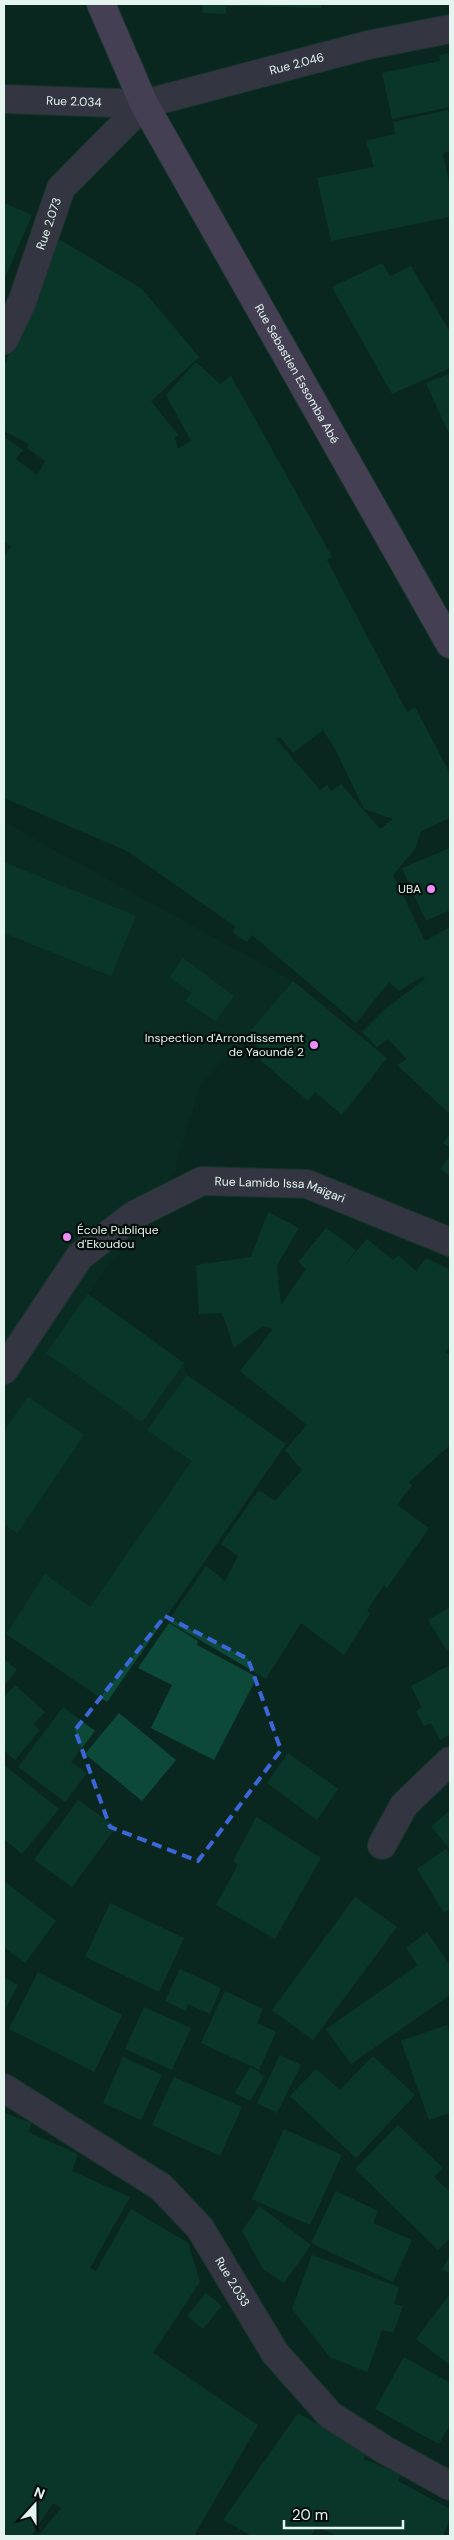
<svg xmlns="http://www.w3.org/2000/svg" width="454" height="2540" font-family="'DM Sans',sans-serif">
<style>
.built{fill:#093127}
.building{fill:#0d4939;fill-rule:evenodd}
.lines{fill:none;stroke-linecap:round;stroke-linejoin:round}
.street-casing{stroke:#29443c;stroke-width:30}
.secondary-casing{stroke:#29443c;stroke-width:30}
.street{stroke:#674969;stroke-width:28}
.secondary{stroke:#8e5e92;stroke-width:28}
.marked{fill:none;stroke:#3b67db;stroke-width:4;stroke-dasharray:10 6;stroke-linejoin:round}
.poi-dot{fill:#ee8cf8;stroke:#030d09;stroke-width:2}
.labels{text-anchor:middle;stroke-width:4.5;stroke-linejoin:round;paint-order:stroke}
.street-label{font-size:12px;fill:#e4f4ee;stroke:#030d09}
.poi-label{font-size:12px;fill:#e4f4ee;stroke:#030d09;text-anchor:end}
</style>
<rect width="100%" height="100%" fill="#0a271f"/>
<polygon class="built" points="4,822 293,981 246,1036 201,1083 172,1179 88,1294 184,1363 187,1375 286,1444 107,1702 4,1633"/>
<g class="building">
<polygon points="196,4 321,4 321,8 226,6 226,14 202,13 203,6"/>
<polygon points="450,53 450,107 392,119 382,73 440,61 439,55"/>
<polygon points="448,110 450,120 450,151 443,153 450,188 450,217 331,241 317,178 374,167 366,141 395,134 393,122"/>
<polygon points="4,203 32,215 4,280"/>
<path d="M 59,239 L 142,289 L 199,357 L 151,401 L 178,435 L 175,438 L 178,449 L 191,441 L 166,395 L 196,362 L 220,384 L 231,376 L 332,557 L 327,560 L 407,712 L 415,707 L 450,774 L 450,818 L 421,831 L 415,849 L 393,875 L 425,941 L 450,927 L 450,1114 L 397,1065 L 407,1059 L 388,1039 L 377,1047 L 362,1032 L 385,1009 L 425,979 L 423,976 L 399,991 L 389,982 L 356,1023 L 252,935 L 247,942 L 232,932 L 236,927 L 127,851 L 4,798 L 4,556 L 11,547 L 4,541 L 4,437 L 23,450 L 16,459 L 37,475 L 45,461 L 27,448 L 29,444 L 4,431 L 4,366 ZM 323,730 L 335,749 L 364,809 L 393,819 L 380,829 L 341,784 L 331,791 L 327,785 L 320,790 L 276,739 L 280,737 L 293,753 Z"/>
<polygon points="382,263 390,276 411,266 450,332 450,368 392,394 332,287"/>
<polygon points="450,373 450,436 426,383"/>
<polygon points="450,848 450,910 426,921 402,868"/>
<polygon points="4,862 136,916 111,976 4,933"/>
<polygon points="183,958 234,996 216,1021 185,1001 191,993 170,977"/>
<polygon points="293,981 387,1058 342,1115 315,1092 308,1101 260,1060 266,1053 246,1036"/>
<polygon points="450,1134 450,1147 443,1143"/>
<polygon points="450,1156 450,1176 440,1169"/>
<polygon points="268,1212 299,1228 277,1265 281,1305 306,1269 298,1262 326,1228 356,1250 341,1269 367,1239 393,1260 398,1255 416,1271 426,1258 450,1270 450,1346 445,1352 450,1356 450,1445 409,1482 412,1485 397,1505 429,1528 387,1588 384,1585 367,1611 370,1614 344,1655 301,1623 266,1679 168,1621 206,1566 225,1581 238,1556 221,1544 259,1490 275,1501 302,1470 285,1450 307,1425 240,1371 273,1329 263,1326 234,1348 222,1313 199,1314 196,1265 251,1257"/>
<polygon points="88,1294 184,1363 142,1422 46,1353"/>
<polygon points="187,1375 286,1444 107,1702 6,1634 45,1574 90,1607 192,1461 147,1430"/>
<polygon points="28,1397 84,1435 17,1533 4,1524 4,1431"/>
<polygon points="450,1607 450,1649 447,1651 428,1620"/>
<polygon points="169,1623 198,1641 197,1645 257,1677 214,1760 151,1728 172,1685 138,1668"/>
<polygon points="4,1659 17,1670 4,1686"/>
<polygon points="450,1665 450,1734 440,1740 431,1723 424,1726 416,1711 422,1708 411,1686"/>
<polygon points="15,1685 45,1712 33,1724 40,1730 15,1760 4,1750 4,1697"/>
<polygon points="63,1707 95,1731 71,1762 87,1773 65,1802 18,1767"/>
<polygon points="119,1713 176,1760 142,1801 85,1754"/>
<polygon points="288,1753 338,1789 317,1820 267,1783"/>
<polygon points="4,1765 59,1809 22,1854 4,1839"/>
<polygon points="78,1800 116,1827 72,1887 34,1860"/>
<polygon points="450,1810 450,1849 431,1827"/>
<polygon points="256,1817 321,1858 275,1939 216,1905 238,1865 233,1861"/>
<polygon points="446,1849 450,1855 450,1909 444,1913 417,1869"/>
<polygon points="4,1881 56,1921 25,1963 4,1947"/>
<polygon points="355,1897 397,1927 313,2040 272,2010"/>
<polygon points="110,1903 184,1938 159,1992 85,1957"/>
<polygon points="427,1932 450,1965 450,1995 351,2064 326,2029 418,1965 406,1948"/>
<polygon points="180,1969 221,1988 210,2014 188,2004 186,2011 165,2001"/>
<polygon points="38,1972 122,2015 94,2072 9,2029"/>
<polygon points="4,1977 18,1985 4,2011"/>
<polygon points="225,1991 263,2009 257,2023 276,2032 259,2070 201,2043"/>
<polygon points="144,2007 191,2028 172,2070 125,2049"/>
<polygon points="447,2025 450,2034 450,2113 429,2120 401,2041"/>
<polygon points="280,2055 301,2065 277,2113 257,2103"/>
<polygon points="373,2056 415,2095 356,2158 290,2096 316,2069 340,2090"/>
<polygon points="123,2057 162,2075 141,2120 103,2103"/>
<polygon points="250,2067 265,2076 250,2101 235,2093"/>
<polygon points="174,2077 242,2107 220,2156 152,2125"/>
<polygon points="4,2113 32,2123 28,2132 78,2154 72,2171 130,2197 90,2268 96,2271 131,2209 188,2243 200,2282 153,2353 258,2425 194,2536 38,2536 61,2508 53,2503 31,2536 4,2536"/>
<polygon points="398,2125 443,2168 434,2177 450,2192 450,2238 438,2250 355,2169"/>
<polygon points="284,2129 342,2155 310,2225 252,2199"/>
<polygon points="336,2191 378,2211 373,2223 412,2240 393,2282 311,2243"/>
<polygon points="259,2206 311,2245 284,2283 263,2269 242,2231"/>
<polygon points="312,2255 399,2287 394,2304 403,2306 393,2333 382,2330 367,2372 330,2357 292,2309"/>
<polygon points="450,2256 450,2274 442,2269"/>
<polygon points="206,2293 222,2306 203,2329 187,2316"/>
<polygon points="450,2294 450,2365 416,2339"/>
<polygon points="404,2357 450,2383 450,2425 439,2444 375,2409"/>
<polygon points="298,2413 367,2453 364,2459 400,2474 398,2481 450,2509 450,2519 443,2536 333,2536 334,2534 317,2526 311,2536 252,2536 223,2520"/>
</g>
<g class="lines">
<g class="street-casing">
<g id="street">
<path id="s1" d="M 4,99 L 144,104 L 368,45 L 450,29"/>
<path id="s2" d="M 4,340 L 22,302 L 61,188 L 144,104"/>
<path id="s3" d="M 4,1370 L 80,1256 L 134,1215 L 202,1181 L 307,1184 L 450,1242"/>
<polyline points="382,1845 404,1805 450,1761"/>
<path id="s4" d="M 4,2088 L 161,2187 L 200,2228 L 275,2353 L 330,2415 L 385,2450 L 450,2486"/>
</g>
</g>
<g class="secondary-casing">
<g id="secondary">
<path id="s5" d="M 101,4 L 144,104 L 450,644"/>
</g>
</g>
<use href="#street" class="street"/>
<use href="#secondary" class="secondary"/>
</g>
<path d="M0 0H454V2540H0ZM 165,1616 L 248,1659 L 281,1750 L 198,1861 L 110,1827 L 75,1730 Z" fill="#0a271f" fill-opacity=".55" fill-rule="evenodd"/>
<path class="marked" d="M 165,1616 L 248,1659 L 281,1750 L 198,1861 L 110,1827 L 75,1730 Z"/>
<g class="poi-dot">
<circle cx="431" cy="889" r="5"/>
<circle cx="314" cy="1045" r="5"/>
<circle cx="67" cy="1237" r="5"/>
</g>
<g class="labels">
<g class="street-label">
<text dy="4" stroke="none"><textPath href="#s1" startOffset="298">Rue 2.046</textPath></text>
<text dy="4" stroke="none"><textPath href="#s1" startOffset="70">Rue 2.034</textPath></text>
<text dy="4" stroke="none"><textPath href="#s2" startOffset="125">Rue 2.073</textPath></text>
<text dy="4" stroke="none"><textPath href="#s5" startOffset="419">Rue Sebastien Essomba Abé</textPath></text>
<text dy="4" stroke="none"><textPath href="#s3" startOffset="360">Rue Lamido Issa Maïgari</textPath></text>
<text dy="4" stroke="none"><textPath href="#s4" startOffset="305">Rue 2.033</textPath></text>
</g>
<g class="poi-label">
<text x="421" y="893">UBA</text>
<text x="304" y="1042">Inspection d'Arrondissement<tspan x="304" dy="14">de Yaoundé 2</tspan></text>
<text x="77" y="1234" text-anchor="start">École Publique<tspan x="77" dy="14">d'Ekoudou</tspan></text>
</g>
</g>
<rect width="454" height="2540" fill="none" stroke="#e4f4ee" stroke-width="10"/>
<g transform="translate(35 2505) rotate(21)" stroke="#030d09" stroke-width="4" paint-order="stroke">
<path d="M0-4L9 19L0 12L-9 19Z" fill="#e4f4ee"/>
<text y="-8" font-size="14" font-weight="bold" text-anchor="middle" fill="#e4f4ee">N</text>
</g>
<path d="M284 2520v8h119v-8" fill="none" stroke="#e4f4ee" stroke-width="2.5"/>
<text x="292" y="2520" font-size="15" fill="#e4f4ee" stroke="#030d09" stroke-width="4" paint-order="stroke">20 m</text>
</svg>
